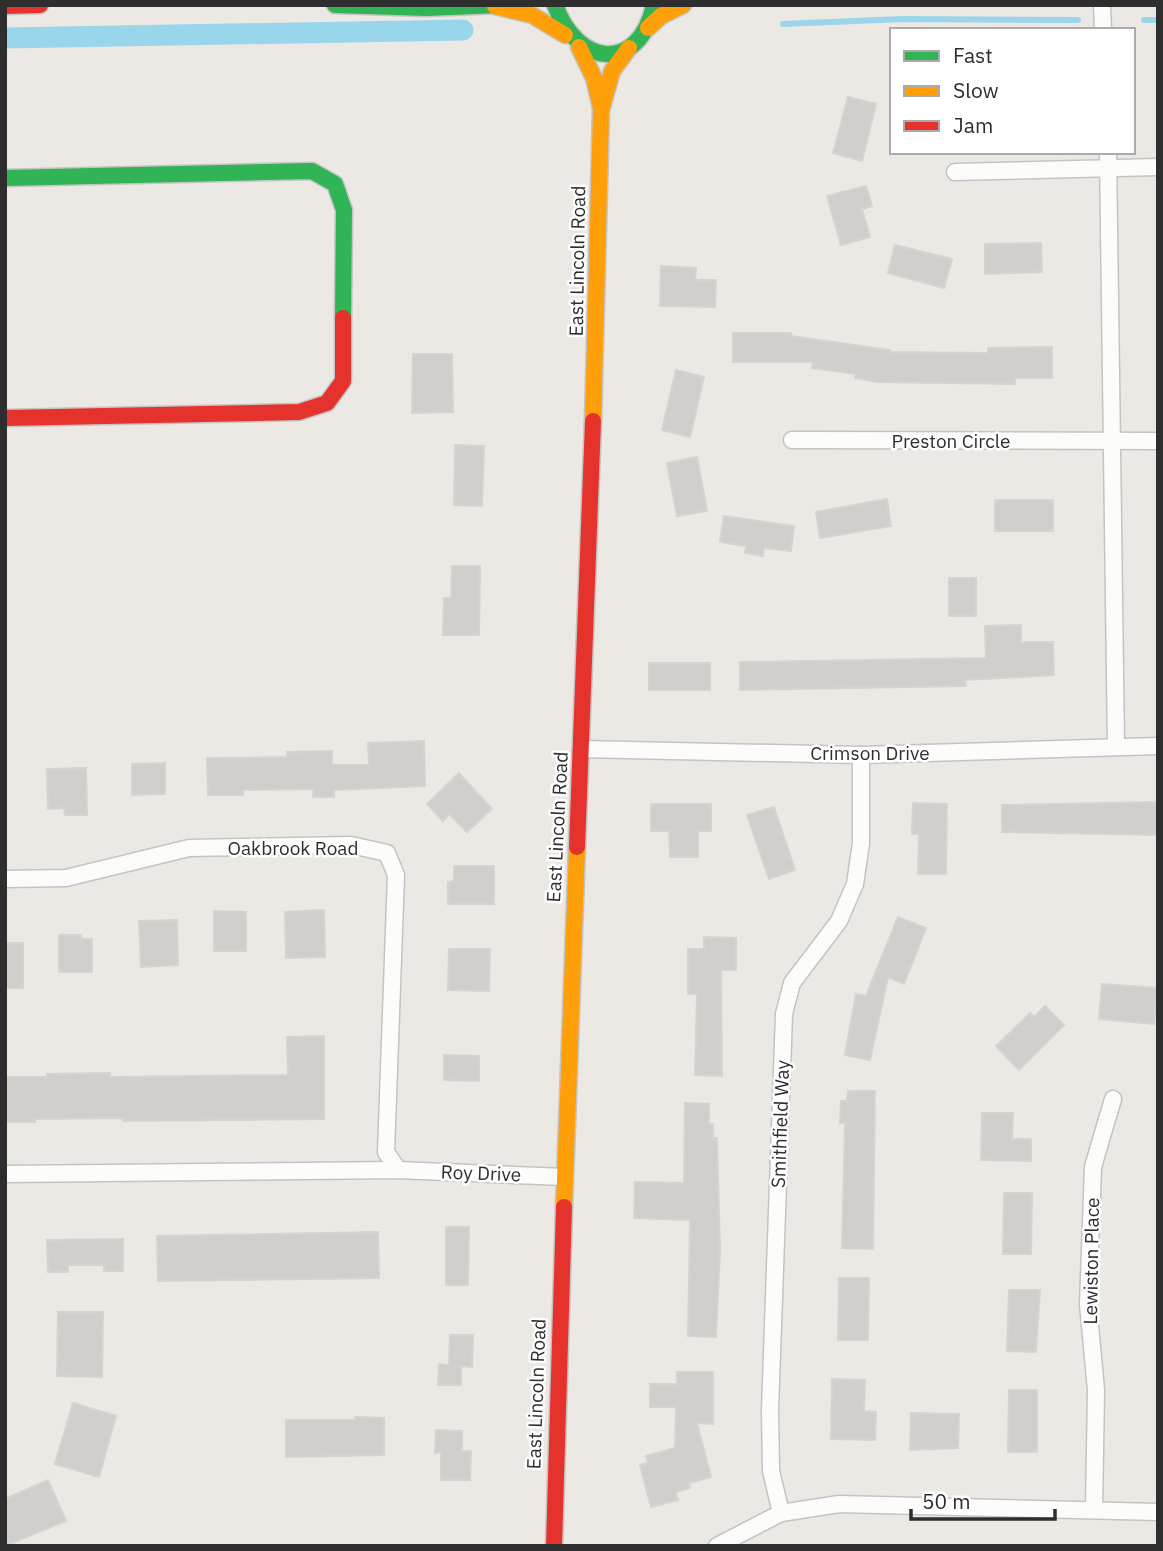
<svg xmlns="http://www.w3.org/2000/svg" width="1163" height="1551" font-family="'IBM Plex Sans',sans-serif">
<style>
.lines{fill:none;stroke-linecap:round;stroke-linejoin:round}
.stream{stroke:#99d6ec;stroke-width:6}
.canal{stroke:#99d6ec;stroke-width:21}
.building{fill:#d1cecb;stroke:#d7d4d0;stroke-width:2}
.street-casing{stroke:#c5c4c5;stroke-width:19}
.fast-casing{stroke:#c5c4c5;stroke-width:19}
.slow-casing{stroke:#c5c4c5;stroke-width:19}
.jam-casing{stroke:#c5c4c5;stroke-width:19}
.street{stroke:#fcfcfb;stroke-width:16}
.fast{stroke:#30b455;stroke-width:16}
.slow{stroke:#ff9f0a;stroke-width:16}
.jam{stroke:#e5322d;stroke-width:16}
.labels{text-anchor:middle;stroke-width:5;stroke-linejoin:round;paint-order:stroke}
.street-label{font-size:19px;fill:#2e2e2e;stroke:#fff}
</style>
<rect width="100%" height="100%" fill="#ece8e4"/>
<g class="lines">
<g class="stream">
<polyline points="1144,20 1158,20"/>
<polyline points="783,24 903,19 1078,20"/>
</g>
<polyline class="canal" points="5,38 463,30"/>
</g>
<g class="building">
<polygon points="848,97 876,104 862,161 833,153"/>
<polygon points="866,186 872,206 862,209 870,237 841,245 827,196"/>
<polygon points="1041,243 1042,272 985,274 985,244"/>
<polygon points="895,245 952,259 944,288 888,273"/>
<polygon points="661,266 696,268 695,280 716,280 715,307 660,306"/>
<polygon points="733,333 791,333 791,336 890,350 890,352 988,353 988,348 1052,347 1052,378 1015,378 1015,384 877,382 855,378 856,374 812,368 813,362 733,362"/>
<polygon points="413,354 452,354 453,412 412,413"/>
<polygon points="676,370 704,377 690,437 662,430"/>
<polygon points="455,445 484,446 482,506 454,505"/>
<polygon points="697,457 707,511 677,516 667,463"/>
<polygon points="887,499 891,526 820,538 816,512"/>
<rect x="995" y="500" width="58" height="31"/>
<polygon points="724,516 794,526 791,551 764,548 763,556 745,553 746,546 720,542"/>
<polygon points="452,566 480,566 479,635 443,635 444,598 451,598"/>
<rect x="949" y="578" width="27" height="38"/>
<polygon points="1021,625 1021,642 1053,642 1054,675 965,680 966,686 740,690 740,662 986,658 985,626"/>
<rect x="649" y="663" width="61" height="27"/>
<polygon points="424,741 425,786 334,790 334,797 313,797 314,789 243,790 243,795 208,795 207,758 287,757 287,752 332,751 332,765 369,765 368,743"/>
<polygon points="165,763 165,794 132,795 132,764"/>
<polygon points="86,768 87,815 65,815 64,808 48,809 47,769"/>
<polygon points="459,773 492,809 467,832 449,814 443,821 427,804"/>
<polygon points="1158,802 1158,835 1002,832 1002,805"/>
<polygon points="913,803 947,804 946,874 918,874 919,834 912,834"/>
<polygon points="651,804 711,804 711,831 698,831 698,857 670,857 669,831 651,831"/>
<polygon points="774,807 795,870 769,879 747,815"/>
<polygon points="454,866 494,866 494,904 448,904 448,882 454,881"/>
<polygon points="324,910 325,957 286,958 285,912"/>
<polygon points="214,911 246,912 246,951 214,951"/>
<polygon points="898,917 926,928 904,984 888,977 870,1060 845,1055 856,994 866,996"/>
<polygon points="177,920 178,965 141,967 139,921"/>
<polygon points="59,935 81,935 81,939 92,939 92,972 59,972"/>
<polygon points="704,937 736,938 736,970 721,970 722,1076 695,1075 697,994 688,994 688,949 704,949"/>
<rect x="5" y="943" width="18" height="45"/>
<polygon points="449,949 490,949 489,991 448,990"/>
<polygon points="1102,984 1157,988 1154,1024 1099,1019"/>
<polygon points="1045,1006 1064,1025 1019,1070 996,1046 1030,1013 1034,1017"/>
<polygon points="324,1036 324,1119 123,1121 123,1118 35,1119 35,1122 5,1122 5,1077 47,1077 47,1074 110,1073 110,1077 288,1075 287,1037"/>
<polygon points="444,1055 479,1056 479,1081 444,1080"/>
<polygon points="848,1091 875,1091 873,1249 842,1248 845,1123 840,1123 841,1101 847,1101"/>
<polygon points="685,1103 709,1104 709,1124 713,1124 713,1138 717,1138 720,1251 716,1337 688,1336 690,1220 634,1218 635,1182 684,1183"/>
<polygon points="982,1113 1013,1113 1012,1139 1031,1139 1031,1161 981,1160"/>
<polygon points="1004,1193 1032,1193 1031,1254 1003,1254"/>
<polygon points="446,1227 469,1227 468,1285 446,1285"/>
<polygon points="378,1232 379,1278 158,1281 157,1236"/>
<polygon points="123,1239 123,1271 104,1271 104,1265 68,1265 68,1272 48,1272 47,1240"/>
<polygon points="839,1278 869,1278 868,1340 838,1340"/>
<polygon points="1009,1290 1040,1290 1036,1352 1007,1351"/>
<polygon points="58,1312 103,1312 102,1377 57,1376"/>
<polygon points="450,1335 473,1335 472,1367 461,1366 461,1385 438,1385 439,1364 449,1365"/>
<polygon points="677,1372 713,1372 713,1424 697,1423 711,1477 689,1483 690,1488 676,1492 678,1500 651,1507 640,1465 648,1463 646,1456 675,1448 676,1407 650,1407 650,1384 677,1384"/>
<polygon points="832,1379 865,1380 864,1411 876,1412 875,1440 831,1439"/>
<polygon points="1009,1390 1037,1390 1037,1452 1008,1452"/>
<polygon points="73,1403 116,1416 99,1477 55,1464"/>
<polygon points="911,1413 959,1414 958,1448 910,1450"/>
<polygon points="355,1417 384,1418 384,1455 286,1457 286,1420 355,1420"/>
<polygon points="436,1430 462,1431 462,1451 471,1451 470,1480 441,1480 441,1452 435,1453"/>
<polygon points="48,1480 66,1521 5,1546 5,1499"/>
</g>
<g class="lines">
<g class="street-casing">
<g id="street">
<polyline points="1102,5 1103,30"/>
<polyline points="1108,152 1116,747"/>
<polyline points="955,172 1158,167"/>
<polyline points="792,440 1158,441"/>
<polyline points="582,749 861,755 1158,746"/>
<polyline points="5,879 66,878 189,848 351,845 387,853 396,875 386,1152 398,1170"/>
<polyline points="5,1174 398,1170 564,1177"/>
<polyline points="1094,1510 1096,1390 1088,1304 1093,1167 1113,1099"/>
<polyline points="781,1513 771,1471 770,1410 784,1014 792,983 839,921 855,884 861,843 861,755"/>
<polyline points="717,1546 781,1513 839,1504 1158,1512"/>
</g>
</g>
<g class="fast-casing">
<g id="fast">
<polyline points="335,5 427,8 497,5"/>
<path d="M 555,5 C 577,67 639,74 654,5"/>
<polyline points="5,178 312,171 335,184 344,210 343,318"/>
</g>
</g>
<g class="slow-casing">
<g id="slow">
<polyline points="495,6 532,15 565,35"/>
<polyline points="648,28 661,16 683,5"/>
<polyline points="579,47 594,78 601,108"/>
<polyline points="593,421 601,111 612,71 629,48"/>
<polyline points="564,1207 577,847"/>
</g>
</g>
<g class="jam-casing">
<g id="jam">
<polyline points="5,6 40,5"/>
<polyline points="5,418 299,412 327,403 343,381 343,318"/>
<polyline points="577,847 593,421"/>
<polyline points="554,1546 564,1207"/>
</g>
</g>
<use href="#street" class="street"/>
<use href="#fast" class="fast"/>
<use href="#slow" class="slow"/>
<use href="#jam" class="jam"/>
</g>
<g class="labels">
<g class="street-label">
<text transform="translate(577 261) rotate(-89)" y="7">East Lincoln Road</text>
<text x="951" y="448">Preston Circle</text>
<text x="870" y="760">Crimson Drive</text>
<text transform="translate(557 827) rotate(-87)" y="7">East Lincoln Road</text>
<text x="293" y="855">Oakbrook Road</text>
<text transform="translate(780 1124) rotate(-88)" y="7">Smithfield Way</text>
<text transform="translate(481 1173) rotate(2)" y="7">Roy Drive</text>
<text transform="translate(1091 1261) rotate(-89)" y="7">Lewiston Place</text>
<text transform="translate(536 1394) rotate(-88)" y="7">East Lincoln Road</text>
</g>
</g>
<rect width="1163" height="1551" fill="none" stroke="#2e2e2e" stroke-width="14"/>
<rect x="890" y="28" width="245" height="126" fill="#ffffff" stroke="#ababab" stroke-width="2"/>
<rect x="904" y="51" width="35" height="10" fill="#30b455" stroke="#ababab" stroke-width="2"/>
<text x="953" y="63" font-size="21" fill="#2e2e2e">Fast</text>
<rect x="904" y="86" width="35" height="10" fill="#ff9f0a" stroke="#ababab" stroke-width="2"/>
<text x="953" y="98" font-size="21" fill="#2e2e2e">Slow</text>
<rect x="904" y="121" width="35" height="10" fill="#e5322d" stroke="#ababab" stroke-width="2"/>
<text x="953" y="133" font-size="21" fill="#2e2e2e">Jam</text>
<path d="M911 1509v10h144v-10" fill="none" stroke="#2e2e2e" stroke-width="3.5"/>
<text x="922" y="1509" font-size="21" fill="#2e2e2e" stroke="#ffffff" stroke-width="5" paint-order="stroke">50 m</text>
</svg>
